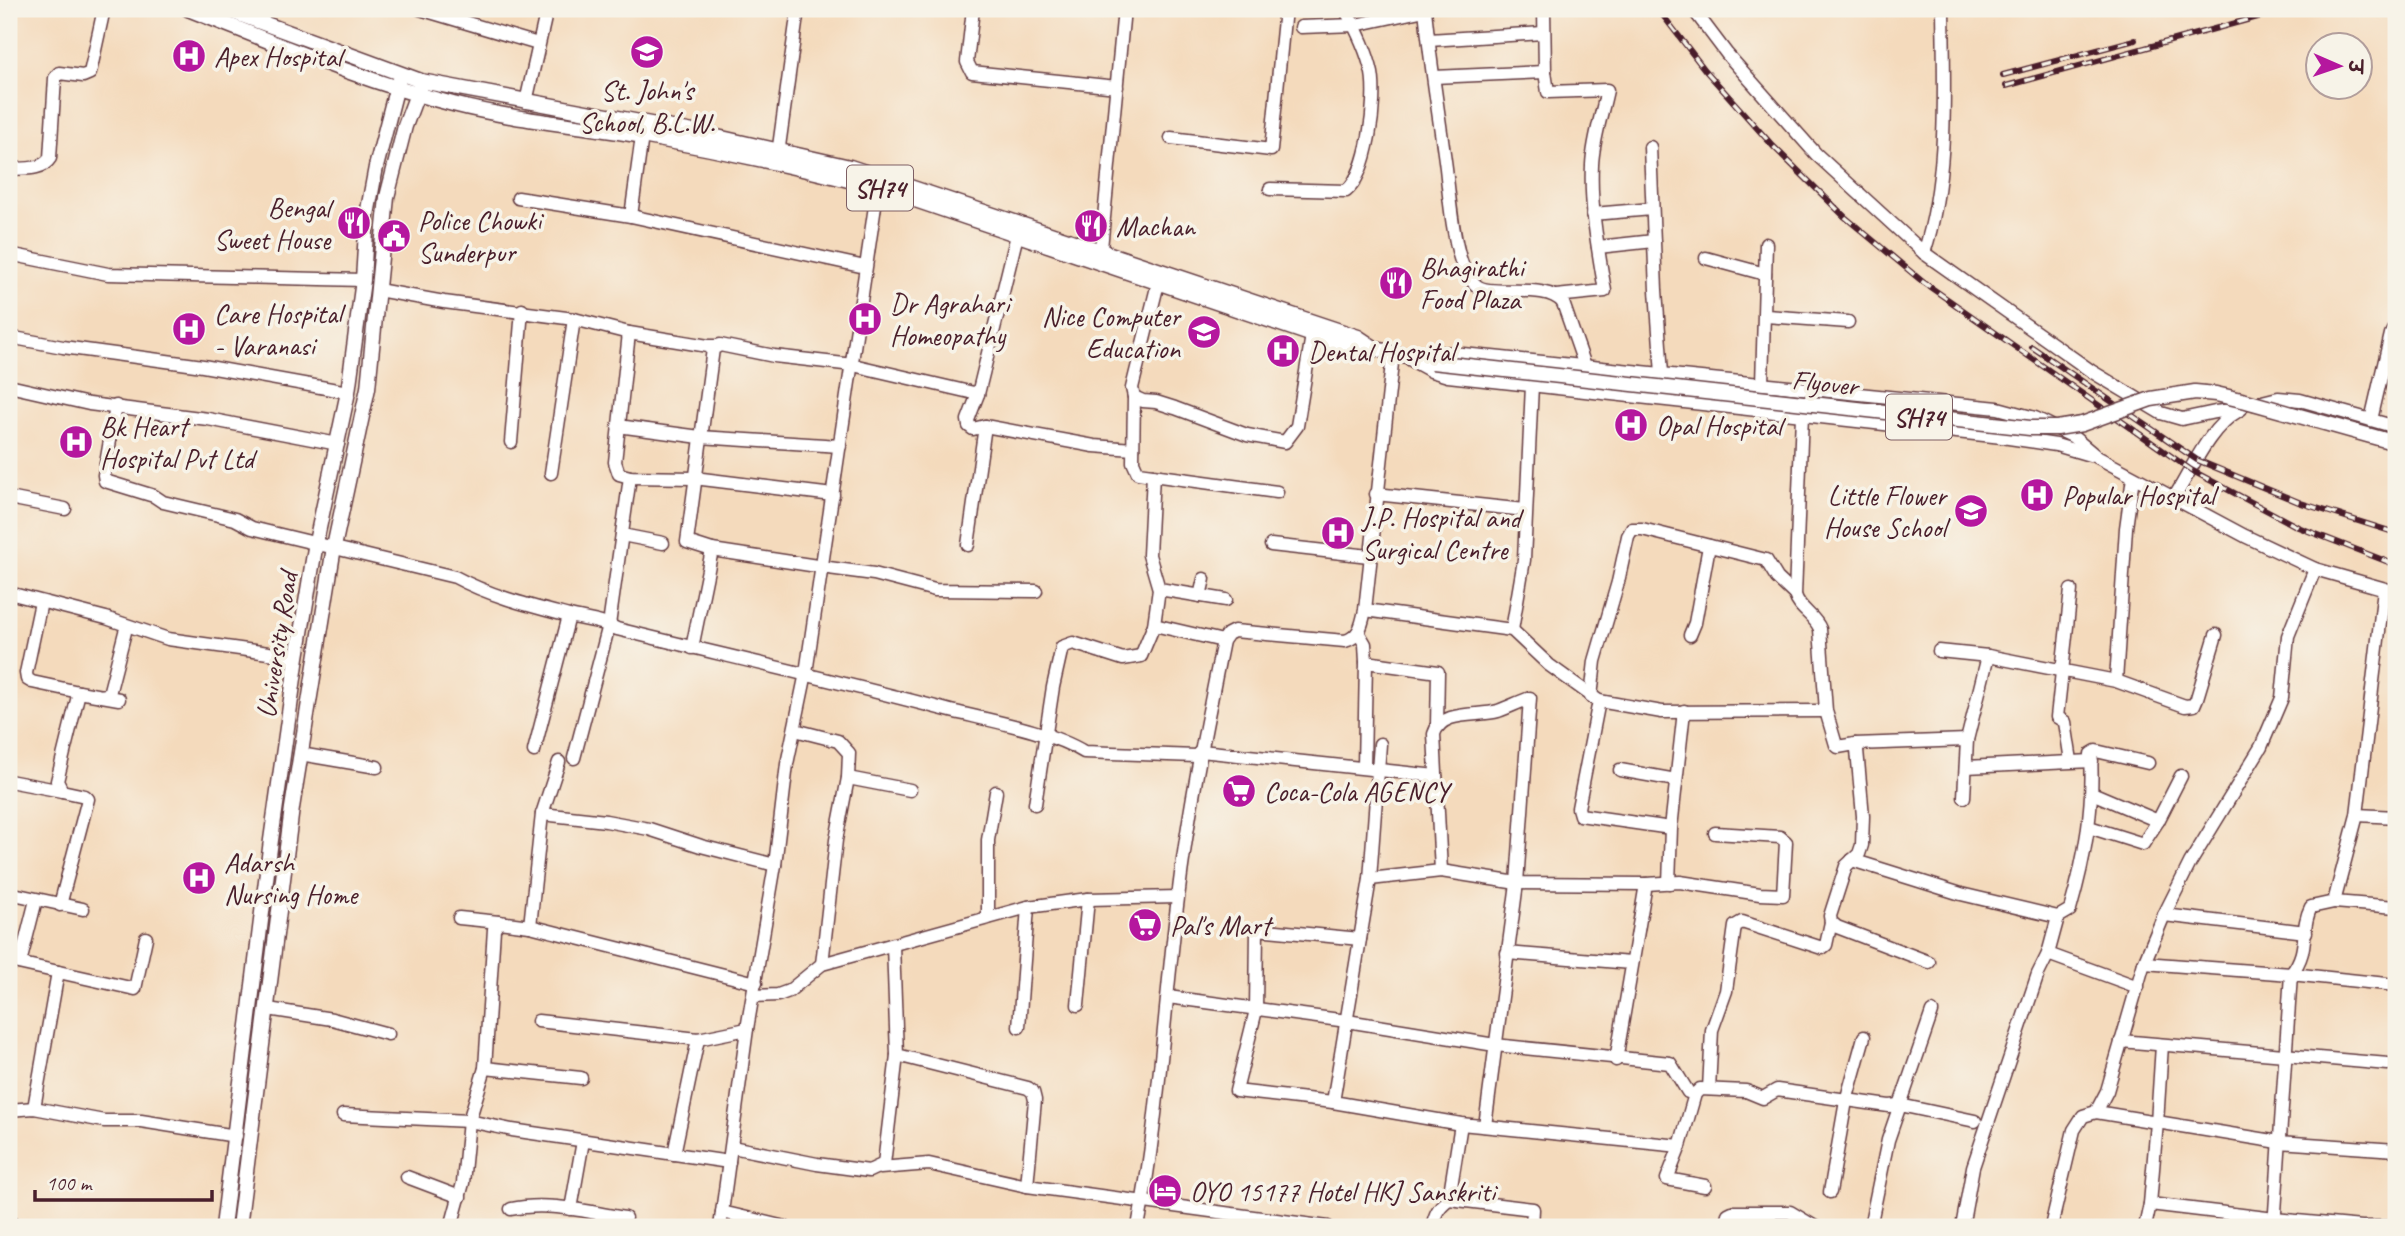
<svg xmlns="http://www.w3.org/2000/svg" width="2405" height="1236" font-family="Caveat,'Playpen Sans Deva',sans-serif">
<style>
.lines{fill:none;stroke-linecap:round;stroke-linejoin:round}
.minor-casing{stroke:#643b41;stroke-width:15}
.major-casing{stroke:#643b41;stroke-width:17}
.minor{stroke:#fff;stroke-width:12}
.major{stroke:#fff;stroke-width:14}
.rail-casing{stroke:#4a1f2b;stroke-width:6}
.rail{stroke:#f7f3e8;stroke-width:3.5;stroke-dasharray:10;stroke-linecap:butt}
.major-bridge-casing{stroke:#643b41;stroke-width:17;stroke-linecap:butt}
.major-bridge{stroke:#fff;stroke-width:14}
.labels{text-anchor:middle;stroke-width:7;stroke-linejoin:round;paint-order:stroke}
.shield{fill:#f7f3e8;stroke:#7e5f64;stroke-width:2}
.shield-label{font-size:26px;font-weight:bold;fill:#4a1f2b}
.poi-label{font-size:28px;fill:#4a1f2b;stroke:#f7f3e8;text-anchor:start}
.street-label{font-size:28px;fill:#4a1f2b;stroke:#f7f3e8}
</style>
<rect width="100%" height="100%" fill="#f7f3e8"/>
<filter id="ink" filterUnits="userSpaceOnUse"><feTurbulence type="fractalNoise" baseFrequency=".0143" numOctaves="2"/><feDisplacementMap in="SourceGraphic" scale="14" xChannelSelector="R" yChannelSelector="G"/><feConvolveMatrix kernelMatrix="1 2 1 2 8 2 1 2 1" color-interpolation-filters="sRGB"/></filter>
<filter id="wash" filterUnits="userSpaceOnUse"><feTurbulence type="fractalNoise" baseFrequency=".00686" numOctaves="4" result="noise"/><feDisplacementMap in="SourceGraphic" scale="28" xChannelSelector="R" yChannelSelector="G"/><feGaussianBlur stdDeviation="1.57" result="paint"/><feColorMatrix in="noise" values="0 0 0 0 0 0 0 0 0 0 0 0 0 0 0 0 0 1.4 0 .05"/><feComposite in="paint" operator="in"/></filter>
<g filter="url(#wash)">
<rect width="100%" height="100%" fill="#f4dabc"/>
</g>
<g filter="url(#ink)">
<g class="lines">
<g class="minor-casing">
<g id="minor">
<polyline points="420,9 538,44"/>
<polyline points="973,9 967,62 972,72 1117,87"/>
<path d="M 1425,9 C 1430,62 1439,115 1446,168 C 1449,195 1453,240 1462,264 C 1465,272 1470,280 1477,286 C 1492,298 1547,281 1563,303 L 1585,366"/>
<path d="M 1544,9 L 1545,72 L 1548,92 L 1607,90 C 1602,114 1593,140 1592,165 C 1590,207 1598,249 1605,291 L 1556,296"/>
<polyline points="1693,9 1727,54 1816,154 1924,253 2091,371 2161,413 2182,419 2215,412 2241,409"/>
<polyline points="1301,27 1355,25 1425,10"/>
<polyline points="1429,40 1543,33"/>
<polyline points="1434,77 1545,72"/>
<polyline points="526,102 547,9"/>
<polyline points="1171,138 1271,150 1285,9"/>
<polyline points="1650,147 1656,290 1662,374"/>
<polyline points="777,161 798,9"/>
<path d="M 9,169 C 23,168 42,171 50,158 L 55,78 L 59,73 L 83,76 L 90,73 L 104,9"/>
<path d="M 1270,189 L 1346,191 C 1368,174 1377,100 1372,73 C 1367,51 1356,28 1345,9"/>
<polyline points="518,198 631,216 642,136"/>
<polyline points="1593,214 1652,209"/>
<polyline points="631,216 865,267"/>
<polyline points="1598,247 1654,241"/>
<path d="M 1924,253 C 1949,176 1944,89 1943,9"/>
<polyline points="9,254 108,274 363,280"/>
<polyline points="1706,258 1765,274"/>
<polyline points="1100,259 1124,9"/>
<polyline points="1158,283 1132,388 1134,397 1143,401 1156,402 1175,408 1247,435 1285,442 1297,426 1312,335"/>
<polyline points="378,290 444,302 574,319 629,333 615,462 619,474 630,477 694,478 833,495"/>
<polyline points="1766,316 1848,322"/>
<polyline points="629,333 708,346 715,346"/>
<polyline points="9,337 63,347 203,366 348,392"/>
<polyline points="1408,357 1427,352 1453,353 1998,408 2035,418 2072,436 2097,457 2245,536 2315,569 2396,592"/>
<polyline points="1411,360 1431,371 1448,376 2002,437 2056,445 2090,455"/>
<polyline points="1762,384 1766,244"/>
<polyline points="9,386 89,404 208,419 338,444"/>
<polyline points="1134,397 1133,462 1138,473 1277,492"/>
<polyline points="2254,404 2278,398 2300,400 2396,427"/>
<path d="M 116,406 L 104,475 L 105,481 L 154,496 L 163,502 L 235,519 L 252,528 L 455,577 C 490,596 531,606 569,616 C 585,620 603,621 617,629 C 727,656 838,681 947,710 C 987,720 1050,731 1084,752 L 1196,756 L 1201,751 L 1436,776"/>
<path d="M 1802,415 L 1795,595 C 1799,610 1815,615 1820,629 L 1826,711 L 1836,745 L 1838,747 L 1855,744 L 1857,750 L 1863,816 L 1862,845 L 1859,854 L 1846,866 L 1830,916 L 1831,922 L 1837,927 L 1929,962"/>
<polyline points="2371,420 2391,334 2396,324"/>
<polyline points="618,426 700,437 840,446"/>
<polyline points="985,426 1094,446 1133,449"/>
<polyline points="511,442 522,310"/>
<polyline points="551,473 574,319"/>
<polyline points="1153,475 1149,555 1159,589 1154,625"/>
<polyline points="1376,494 1525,510"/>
<polyline points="9,498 65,509"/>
<path d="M 2174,498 C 2191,471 2209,427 2238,411"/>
<polyline points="622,535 663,543"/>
<polyline points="968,545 985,426 973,429 969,426 968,420 978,394 1017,235"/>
<polyline points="1271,545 1369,556"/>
<polyline points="712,550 817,566"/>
<polyline points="821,567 874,574 935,590 1036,591"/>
<polyline points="1159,589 1226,600"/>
<polyline points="9,593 106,618 168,639 297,657"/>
<polyline points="1200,596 1204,579"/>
<polyline points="41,602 26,673 27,679 32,682 79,692 57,781 62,791 85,796 88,799 60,905"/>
<polyline points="1365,610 1512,630 1549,665 1599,701 1662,712 1826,711"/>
<polyline points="1512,630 1524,560 1532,385"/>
<polyline points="1358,632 1365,644 1366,662 1364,767"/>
<polyline points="1690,635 1695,623 1709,546"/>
<polyline points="692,648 712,550 687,542 713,349 720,345 774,356 853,365 978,394"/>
<polyline points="1939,651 1988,656 2116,681 2185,706 2194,705 2197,698 2216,635"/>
<polyline points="1366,662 1438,672 1437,725"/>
<polyline points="2116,681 2126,528 2133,477"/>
<polyline points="79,692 119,699"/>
<polyline points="101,696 109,694 125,632"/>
<polyline points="1591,697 1595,661 1618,582 1628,536 1632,529 1642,529 1766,560 1777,578 1795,595"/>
<polyline points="1599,701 1578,808 1580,815 1671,828"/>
<polyline points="795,730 838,741 849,753 848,778 836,840 822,964"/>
<polyline points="1855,744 1967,740"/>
<polyline points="534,751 569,616"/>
<polyline points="300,754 377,767"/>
<polyline points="574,758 609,625 630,477"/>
<polyline points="2071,761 2065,722 2057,717 2071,590"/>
<polyline points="1966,767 2092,761"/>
<polyline points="1620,770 1676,780"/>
<polyline points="848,778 910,790"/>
<polyline points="9,781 62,791"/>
<polyline points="2092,793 2158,821"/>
<polyline points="1964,797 1967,740 1988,656"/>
<polyline points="1035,804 1053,687 1062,647 1073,643 1123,659 1141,656 1154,625 1223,641"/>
<polyline points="542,814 606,821 649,829 701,846 775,865"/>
<polyline points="2357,815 2396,817"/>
<polyline points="2089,827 2143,844 2158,821 2181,776"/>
<polyline points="1852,860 1961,894 2058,917 2048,954 2138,987"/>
<path d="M 1441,871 L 1434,734 C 1442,709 1478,717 1498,711 C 1509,707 1519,702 1530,698 L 1517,883 L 1485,1126"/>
<polyline points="1370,879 1380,744"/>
<polyline points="1669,883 1671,828 1684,711"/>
<polyline points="9,893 83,909"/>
<polyline points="2334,902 2396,907"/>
<polyline points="2164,915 2306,932"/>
<path d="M 2058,917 L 2070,910 C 2085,858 2094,808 2091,754 L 2096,751 L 2148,763"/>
<polyline points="459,918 499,922"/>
<polyline points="988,918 988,840 996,792"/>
<polyline points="530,926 542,814 559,762"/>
<polyline points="893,945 897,1055 1028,1088 1033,1092 1035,1100 1027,1186 1328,1227"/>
<polyline points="1507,953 1631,963"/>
<polyline points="9,961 135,989 146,938"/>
<polyline points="20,963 36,900"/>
<polyline points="2144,963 2291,974 2396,985"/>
<polyline points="753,996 778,995 789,991 822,964 1028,907 1088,899 1178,897"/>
<polyline points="1168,997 1347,1021 1495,1045 1670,1063 1688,1092"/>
<polyline points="1078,1005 1088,899"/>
<polyline points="268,1009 332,1019 388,1034"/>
<polyline points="538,1021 698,1039 747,1029"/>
<polyline points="1019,1027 1028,907"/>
<polyline points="2121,1041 2388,1064"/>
<polyline points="2162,1045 2157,1122 2279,1142 2396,1150"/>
<polyline points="1616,1060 1646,884"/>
<polyline points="485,1068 581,1078"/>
<polyline points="1709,1089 1712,1030 1726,991 1735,926 1742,922 1822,948 1826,945 1831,922"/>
<polyline points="1333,1102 1236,1091 1256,1010 1257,929 1360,939"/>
<polyline points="34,1108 58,972"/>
<polyline points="9,1110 34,1108 104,1121 141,1121 236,1136"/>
<polyline points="2096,1112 2157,1122 2150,1204 2145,1227"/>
<polyline points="343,1115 469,1121 512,1130 729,1162"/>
<polyline points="1461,1124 1449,1199 1533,1209 1532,1227"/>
<polyline points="1680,1146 1461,1124 1333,1102 1370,879 1441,871 1517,883 1646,884 1680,882 1760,894 1783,895 1786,842 1780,837 1715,833"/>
<polyline points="732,1147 817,1164 869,1171 884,1164 897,1055"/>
<polyline points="674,1154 698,1039"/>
<polyline points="880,1168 929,1164 1027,1186"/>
<polyline points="407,1177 460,1197"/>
<polyline points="1705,1186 1667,1179 1680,1146 1695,1094 1700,1089 1746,1091 1763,1098 1777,1090 1889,1106 1900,1105 1975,1121"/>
<polyline points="1830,1192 1846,1101 1864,1037"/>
<polyline points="2150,1204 2275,1219 2362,1227 2396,1227"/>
<path d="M 511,1209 C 549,1201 588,1212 625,1218"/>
<polyline points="571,1209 583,1141"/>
<polyline points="722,1212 785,1227"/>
<polyline points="9,1223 22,1227"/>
<polyline points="451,1227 463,1183 469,1121 485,1068 494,929 499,922 530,926 756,983"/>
<polyline points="720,1227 747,1029 775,865 787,764 806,673 879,179"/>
<path d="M 1138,1227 C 1159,1119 1164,1008 1178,898 C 1188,812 1206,726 1223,641 L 1228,634 L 1234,631 L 1345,641 C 1360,637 1362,624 1365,610 L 1393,354"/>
<path d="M 1432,1227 C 1435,1214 1438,1207 1449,1199"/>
<polyline points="1725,1227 1728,1214 1732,1212 1790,1212 1815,1227"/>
<polyline points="1870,1227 1888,1140 1932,1012"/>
<polyline points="1962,1227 1973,1167 2038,974 2048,954"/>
<polyline points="2051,1227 2074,1130 2083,1116 2096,1112 2107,1091 2144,963 2164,915 2190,863 2261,747 2282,698 2288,636 2315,569"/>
<path d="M 2274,1227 L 2291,974 C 2311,949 2299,930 2311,907 L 2334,902 L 2357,815 L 2384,589"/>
</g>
</g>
<g class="major-casing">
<g id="major">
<path d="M 188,9 C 275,43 362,81 453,104 C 515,120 580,125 642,136 C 721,150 799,167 877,187 L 1357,350 L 1376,349"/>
<polyline points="225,9 421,81 704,134 850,167 1358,337 1376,349 1432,362"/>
<polyline points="223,1227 271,840 297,657 316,542 348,392 363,280 367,215 376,167 398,82"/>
<polyline points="239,1227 292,808 334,547 368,388 387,197 405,126 420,86"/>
</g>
</g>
<use href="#minor" class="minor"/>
<use href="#major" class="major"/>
<g class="rail-casing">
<g id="rail">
<polyline points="1658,9 1705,70 1773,146 1845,217 1923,282 2191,470 2298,527 2396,565"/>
<polyline points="2003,75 2135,40"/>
<polyline points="2006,86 2287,9"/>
<polyline points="2032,347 2197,460 2301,503 2396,533"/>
</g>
</g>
<use href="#rail" class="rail"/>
<g class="major-bridge-casing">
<polyline id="major-bridge" points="1432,362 2030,428 2057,428 2082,424 2151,399 2195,392 2216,394 2246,401 2396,443"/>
</g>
<use href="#major-bridge" class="major-bridge"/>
</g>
</g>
<defs>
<g id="school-disc" transform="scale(1.75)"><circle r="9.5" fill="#b5179e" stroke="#f7f3e8"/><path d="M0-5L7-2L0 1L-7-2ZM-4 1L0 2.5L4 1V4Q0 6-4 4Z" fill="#fff"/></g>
<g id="hospital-disc" transform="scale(1.75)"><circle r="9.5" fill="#b5179e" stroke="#f7f3e8"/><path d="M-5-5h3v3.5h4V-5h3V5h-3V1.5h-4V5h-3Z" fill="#fff"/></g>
<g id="restaurant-disc" transform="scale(1.75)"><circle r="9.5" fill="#b5179e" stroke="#f7f3e8"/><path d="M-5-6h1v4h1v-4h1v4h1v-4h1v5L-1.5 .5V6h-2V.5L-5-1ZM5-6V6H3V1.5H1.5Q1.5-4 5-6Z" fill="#fff"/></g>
<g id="civic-disc" transform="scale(1.75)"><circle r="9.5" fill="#b5179e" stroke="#f7f3e8"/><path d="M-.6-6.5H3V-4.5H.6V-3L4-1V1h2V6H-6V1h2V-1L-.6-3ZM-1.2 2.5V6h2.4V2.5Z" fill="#fff"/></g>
<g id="supermarket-disc" transform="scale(1.75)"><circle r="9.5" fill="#b5179e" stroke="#f7f3e8"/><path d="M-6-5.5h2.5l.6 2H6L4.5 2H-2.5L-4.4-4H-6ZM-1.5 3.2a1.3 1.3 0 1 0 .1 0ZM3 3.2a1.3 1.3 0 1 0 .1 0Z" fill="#fff"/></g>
<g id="hotel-disc" transform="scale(1.75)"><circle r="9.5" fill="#b5179e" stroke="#f7f3e8"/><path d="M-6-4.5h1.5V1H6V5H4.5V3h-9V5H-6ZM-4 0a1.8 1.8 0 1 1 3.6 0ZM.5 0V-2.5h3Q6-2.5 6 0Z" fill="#fff"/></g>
</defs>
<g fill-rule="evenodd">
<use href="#school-disc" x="647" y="52"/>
<use href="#hospital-disc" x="189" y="56"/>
<use href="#restaurant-disc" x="354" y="223"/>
<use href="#restaurant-disc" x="1091" y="226"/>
<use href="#civic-disc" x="394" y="236"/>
<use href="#restaurant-disc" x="1396" y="283"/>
<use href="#hospital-disc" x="865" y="319"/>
<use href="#hospital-disc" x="189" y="329"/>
<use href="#school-disc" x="1204" y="332"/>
<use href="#hospital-disc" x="1283" y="351"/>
<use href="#hospital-disc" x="1631" y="425"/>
<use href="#hospital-disc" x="76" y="442"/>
<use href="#hospital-disc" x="2037" y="495"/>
<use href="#school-disc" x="1971" y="511"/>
<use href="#hospital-disc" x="1338" y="533"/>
<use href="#supermarket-disc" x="1239" y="791"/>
<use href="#hospital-disc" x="199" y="878"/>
<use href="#supermarket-disc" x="1145" y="925"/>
<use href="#hotel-disc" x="1165" y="1191"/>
</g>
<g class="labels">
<g class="shield">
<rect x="847" y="165.5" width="66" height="45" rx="5"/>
<rect x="1886" y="394.5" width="66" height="45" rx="5"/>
</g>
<g class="shield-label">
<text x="880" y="197">SH74</text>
<text x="1919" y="426">SH74</text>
</g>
<g class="poi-label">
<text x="214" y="66">Apex Hospital</text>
<text x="647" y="100" text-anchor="middle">St. John's<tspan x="647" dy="32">School, B.L.W.</tspan></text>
<text x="330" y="217" text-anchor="end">Bengal<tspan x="330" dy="32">Sweet House</tspan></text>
<text x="418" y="230">Police Chowki<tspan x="418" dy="32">Sunderpur</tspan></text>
<text x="1116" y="236">Machan</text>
<text x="1420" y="277">Bhagirathi<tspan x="1420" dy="32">Food Plaza</tspan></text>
<text x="890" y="313">Dr Agrahari<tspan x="890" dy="32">Homeopathy</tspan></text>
<text x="214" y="323">Care Hospital<tspan x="214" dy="32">- Varanasi</tspan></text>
<text x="1180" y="326" text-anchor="end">Nice Computer<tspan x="1180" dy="32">Education</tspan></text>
<text x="1308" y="361">Dental Hospital</text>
<text x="1656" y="435">Opal Hospital</text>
<text x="100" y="436">Bk Heart<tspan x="100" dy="32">Hospital Pvt Ltd</tspan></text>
<text x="1946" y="505" text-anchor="end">Little Flower<tspan x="1946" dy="32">House School</tspan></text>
<text x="2062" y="505">Popular Hospital</text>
<text x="1362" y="527">J.P. Hospital and<tspan x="1362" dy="32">Surgical Centre</tspan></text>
<text x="1264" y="801">Coca-Cola AGENCY</text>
<text x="224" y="872">Adarsh<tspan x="224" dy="32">Nursing Home</tspan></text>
<text x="1170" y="935">Pal's Mart</text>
<text x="1190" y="1201">OYO 15177 Hotel HKJ Sanskriti</text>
</g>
<g class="street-label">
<text transform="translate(1825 382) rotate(6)" y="10">Flyover</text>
<text transform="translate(276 645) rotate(-81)" y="10">University Road</text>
</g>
</g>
<rect width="2405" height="1236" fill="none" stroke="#f7f3e8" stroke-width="35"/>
<g transform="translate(2339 66) rotate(92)"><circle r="33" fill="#f7f3e8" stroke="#b29e9c" stroke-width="2"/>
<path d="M0-5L12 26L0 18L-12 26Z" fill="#b5179e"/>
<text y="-10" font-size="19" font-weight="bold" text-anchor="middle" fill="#4a1f2b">उ</text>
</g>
<path d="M35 1190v10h177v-10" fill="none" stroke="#4a1f2b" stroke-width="3.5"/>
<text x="46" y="1190" font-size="21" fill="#4a1f2b" stroke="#f7f3e8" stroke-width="5" paint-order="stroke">100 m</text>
</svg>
